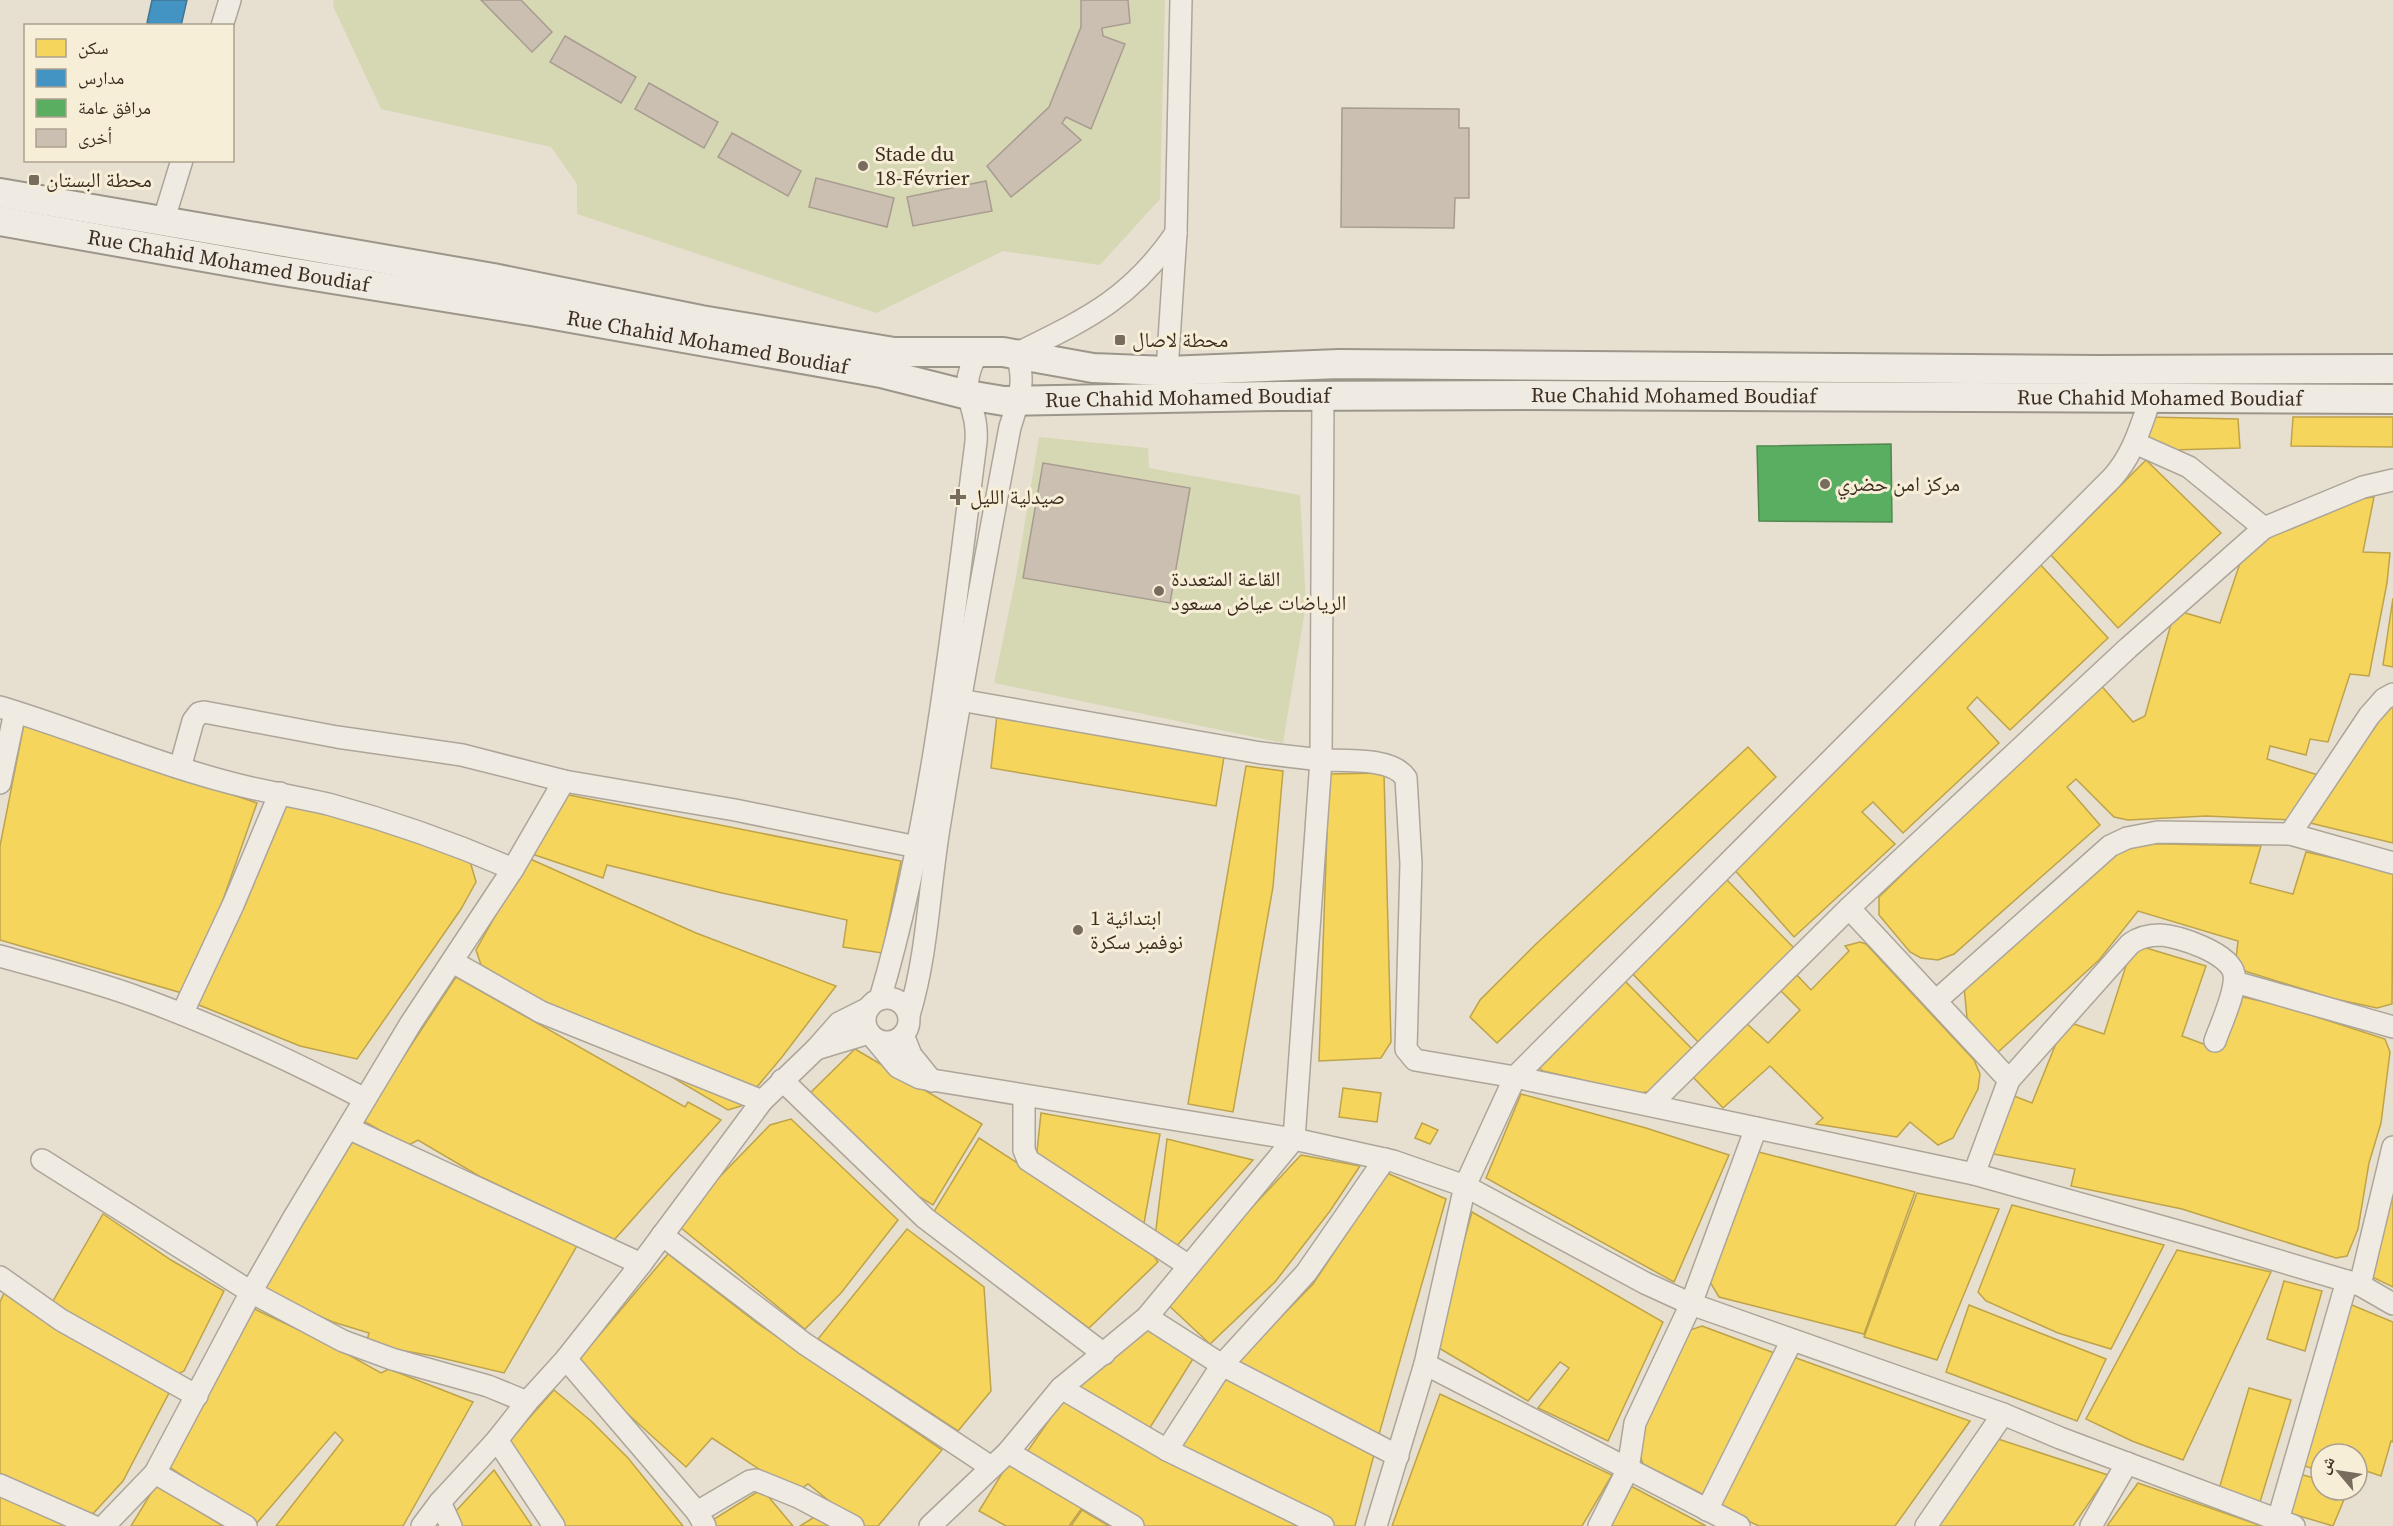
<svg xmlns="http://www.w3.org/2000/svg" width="2393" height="1526" font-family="'Source Serif 4','Noto Naskh Arabic',serif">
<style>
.green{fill:#d6d7b3}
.homes{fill:#f6d55c;stroke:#bea34a;stroke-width:1.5}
.schools{fill:#4393c3;stroke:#417592;stroke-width:1.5}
.public{fill:#5aae61;stroke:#51884e;stroke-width:1.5}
.building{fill:#cbbfb2;stroke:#a89c90;stroke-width:1.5}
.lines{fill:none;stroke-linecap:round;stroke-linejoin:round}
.street-casing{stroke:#ada599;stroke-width:24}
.secondary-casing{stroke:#9c958a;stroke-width:32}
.street{stroke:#efebe3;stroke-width:21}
.secondary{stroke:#efebe3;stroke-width:28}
.poi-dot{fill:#786c5e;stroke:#f7eed8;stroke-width:2}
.labels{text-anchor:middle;stroke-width:6;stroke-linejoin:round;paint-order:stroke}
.poi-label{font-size:21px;fill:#3d2e20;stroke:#f7eed8;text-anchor:start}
.street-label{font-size:21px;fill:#3d2e20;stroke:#f7eed8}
</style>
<rect width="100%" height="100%" fill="#e7e0d1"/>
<g class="green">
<polygon points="334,0 1165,0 1160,199 1100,265 1003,251 876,313 577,214 577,184 551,147 381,109 333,6"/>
<polygon points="1039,437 1148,448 1149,468 1300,495 1306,604 1283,743 994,683 1016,577"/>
</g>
<g class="homes">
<polygon points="2146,417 2238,419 2240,448 2172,450 2145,441"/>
<polygon points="2293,417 2393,417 2393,447 2291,446"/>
<polygon points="2146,460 2221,533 2118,628 2051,555"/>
<polygon points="2374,497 2363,552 2390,553 2387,583 2369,676 2350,674 2328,742 2310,739 2306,755 2270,746 2267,759 2318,775 2294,820 2206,816 2128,820 2114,817 2076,779 2067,787 2100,825 1954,954 1938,960 1921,958 1910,952 1879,915 1879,897 2099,683 2133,722 2145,716 2175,610 2220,623 2245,548 2351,500"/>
<polygon points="2038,562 2108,638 2010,730 1977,697 1967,708 1999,743 1903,833 1873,802 1862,812 1895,844 1794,937 1732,867"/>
<polygon points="2393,598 2393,667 2383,665"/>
<polygon points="2390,706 2393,708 2393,843 2306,822"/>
<polygon points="997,715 1091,731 1224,757 1216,806 991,768"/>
<polygon points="24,724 257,803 217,917 182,993 0,940 0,846"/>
<polygon points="1748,747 1776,777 1497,1043 1470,1017 1480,1000 1536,944"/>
<polygon points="1246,766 1283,771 1273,887 1233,1112 1188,1104"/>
<polygon points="1384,773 1391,1042 1381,1058 1319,1061 1329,774"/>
<polygon points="564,794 901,861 882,953 843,947 847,920 722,893 607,865 603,878 532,854"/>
<polygon points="287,801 443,848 470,861 476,882 461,909 357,1059 300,1046 194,1003"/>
<polygon points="2118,843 2261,846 2250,883 2293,894 2306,852 2393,871 2392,1004 2377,1008 2335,999 2235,968 2238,941 2138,911 2099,960 1996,1054 1967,1018 1964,986"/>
<polygon points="528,858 696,933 836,986 782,1057 741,1106 728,1110 481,965 476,950"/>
<polygon points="1726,879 1796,950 1700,1044 1628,969"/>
<polygon points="1860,942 1866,944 1974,1060 1980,1074 1978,1089 1953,1138 1938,1145 1910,1122 1897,1137 1816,1124 1823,1118 1770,1066 1723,1108 1689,1073 1745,1022 1768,1043 1800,1010 1779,989 1796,974 1811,990 1849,951 1845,946"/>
<polygon points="2133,944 2206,966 2182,1036 2217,1049 2234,995 2283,1006 2385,1039 2390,1052 2381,1123 2369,1163 2358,1229 2347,1256 2336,1258 2182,1209 2071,1186 2075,1169 1988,1153 2009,1094 2032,1103 2065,1021 2104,1034"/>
<polygon points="456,977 685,1107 688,1102 721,1120 614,1240 479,1176 418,1140 407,1146 362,1120"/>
<polygon points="1621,977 1694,1051 1652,1091 1640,1093 1543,1071 1532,1062"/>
<polygon points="855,1049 982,1124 933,1205 898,1184 805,1098"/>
<polygon points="1343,1088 1381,1093 1377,1122 1339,1117"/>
<polygon points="1521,1094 1646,1128 1729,1155 1674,1282 1486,1178"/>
<polygon points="1041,1113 1160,1134 1143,1229 1036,1161"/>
<polygon points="791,1119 898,1220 841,1293 805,1329 675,1223 770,1125"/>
<polygon points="1422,1123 1438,1130 1430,1144 1415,1138"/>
<polygon points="979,1138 1148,1248 1158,1262 1089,1328 933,1213"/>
<polygon points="354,1139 578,1244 504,1373 433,1356 366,1344 369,1333 333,1322 262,1291"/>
<polygon points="1167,1139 1253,1160 1174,1249 1155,1237"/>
<polygon points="1755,1151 1915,1192 1864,1334 1719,1297 1710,1282"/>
<polygon points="1301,1155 1360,1166 1330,1211 1275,1282 1210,1344 1164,1301"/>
<polygon points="1387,1173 1446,1199 1378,1438 1238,1361 1313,1284"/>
<polygon points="2393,1174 2393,1287 2364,1273"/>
<polygon points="1917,1193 1999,1209 1937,1360 1864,1337"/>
<polygon points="2012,1205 2164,1245 2111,1349 2058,1333 1986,1301 1978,1292"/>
<polygon points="1472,1212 1663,1322 1608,1441 1538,1408 1569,1368 1560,1362 1528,1401 1439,1348 1441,1323"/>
<polygon points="103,1214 171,1260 224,1291 184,1371 176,1375 83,1324 53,1301"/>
<polygon points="907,1229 984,1287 991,1391 958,1431 818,1339"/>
<polygon points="2177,1250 2271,1272 2183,1460 2132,1441 2086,1419"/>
<polygon points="668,1254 757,1323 942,1450 878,1526 860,1526 808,1484 795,1493 712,1438 686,1467 574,1365"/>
<polygon points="2284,1281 2322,1291 2305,1351 2267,1339"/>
<polygon points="4,1293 169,1393 123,1481 89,1518 0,1479 0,1302"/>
<polygon points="2347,1303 2393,1322 2393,1442 2391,1441 2381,1476 2357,1468 2357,1454 2321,1454 2321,1471 2298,1464"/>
<polygon points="1969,1305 2106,1359 2077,1421 1946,1372"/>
<polygon points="252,1308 329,1344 381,1373 389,1369 473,1402 403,1526 276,1526 343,1440 335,1432 256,1524 166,1465"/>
<polygon points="1139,1326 1196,1354 1146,1434 1072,1391"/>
<polygon points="1702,1326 1777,1354 1708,1497 1643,1464 1635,1441 1684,1332"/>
<polygon points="1788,1355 1970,1421 1895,1526 1759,1526 1715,1506"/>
<polygon points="1225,1371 1375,1451 1355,1526 1332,1526 1172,1447"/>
<polygon points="2249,1388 2291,1400 2260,1502 2219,1489"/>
<polygon points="554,1390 591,1421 628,1458 683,1526 559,1526 507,1443"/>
<polygon points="1440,1394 1612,1475 1582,1526 1392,1526"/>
<polygon points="1065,1397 1312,1526 1144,1526 1027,1452"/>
<polygon points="1995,1438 2108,1475 2073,1526 1934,1526"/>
<polygon points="1009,1462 1082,1508 1069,1526 1006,1526 979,1511"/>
<polygon points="494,1470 532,1526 461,1526 455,1512"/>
<polygon points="2296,1473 2321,1480 2321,1490 2348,1490 2333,1526 2286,1512"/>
<polygon points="2138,1483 2262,1526 2107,1526"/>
<polygon points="156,1485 223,1526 131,1526"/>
<polygon points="1629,1485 1706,1526 1607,1526"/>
<polygon points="762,1489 793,1526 714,1526 711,1521"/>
<polygon points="0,1494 66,1526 0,1526"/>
<polygon points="1082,1510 1109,1526 1071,1526"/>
<polygon points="824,1511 838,1526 800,1526"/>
</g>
<polygon class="schools" points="152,0 187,0 181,26 160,26 147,23"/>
<polygon class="public" points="1891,444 1892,522 1759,521 1757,446"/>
<g class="building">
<polygon points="481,0 521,0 552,32 532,52"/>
<polygon points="1081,0 1128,0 1130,23 1102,28 1103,36 1125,44 1091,129 1066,117 1062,123 1081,140 1011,197 987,166 1049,107 1081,27"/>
<polygon points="565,36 636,77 621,103 550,62"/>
<polygon points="649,83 718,122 704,148 635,109"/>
<polygon points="1342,108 1459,109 1459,128 1469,128 1469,198 1455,198 1454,228 1341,227"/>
<polygon points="732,133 801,171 788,196 718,157"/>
<polygon points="816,178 894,198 887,227 809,207"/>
<polygon points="986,181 992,211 913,226 907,197"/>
<polygon points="1043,463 1190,488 1170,603 1023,578"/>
</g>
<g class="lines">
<g class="street-casing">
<g id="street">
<polyline points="222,26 230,0"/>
<polyline points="163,222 182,160"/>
<polyline points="1167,371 1176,233 1181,0"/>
<polyline points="2135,443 2189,467 2264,528"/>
<polyline points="960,700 1261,753 1321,760 1323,396"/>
<path d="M 0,707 C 83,732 163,767 247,787 C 274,793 301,798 328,804 C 391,821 453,843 513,869"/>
<polyline points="180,768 193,721 199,713 204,712 337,737 462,755 564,781 735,810 917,847"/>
<polyline points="0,783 15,712"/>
<polyline points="2290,834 2369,716 2384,699 2393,694"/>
<polyline points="1849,908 2009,1080"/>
<path d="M 0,956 C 46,969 94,981 140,998 C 217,1026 292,1061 365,1099"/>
<polyline points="453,962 541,1012 762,1101"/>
<polyline points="2235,982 2393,1027"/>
<circle cx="887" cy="1020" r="22"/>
<path d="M 880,999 C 933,818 952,629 976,442 C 979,402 954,395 978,352"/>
<polyline points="1937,1000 2110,846 2127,838 2158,832 2290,834 2393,863"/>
<polyline points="182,1014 233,905 280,793"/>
<path d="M 909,1015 C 928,953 929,886 940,822 C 961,690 985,559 1010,427 C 1018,402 1027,380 1016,354 C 1086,319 1130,300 1176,233"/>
<polyline points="903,1035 911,1055 932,1081"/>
<polyline points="874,1038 898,1067 920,1078 1294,1139 1393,1161 1465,1186 1645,1283 1691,1304 2003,1414 2060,1438 2294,1526"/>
<polyline points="816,1049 869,1033"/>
<polyline points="782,1080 925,1218 1104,1354"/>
<polyline points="1024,1096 1024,1150 1028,1160 1189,1266"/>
<polyline points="1650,1105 1849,908 2128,648 2264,528 2363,487 2393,480"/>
<polyline points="348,1128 641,1264"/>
<polyline points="42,1160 251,1292 343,1341 392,1359 488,1386 527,1402"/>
<path d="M 1974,1174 L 2009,1080 L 2130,944 C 2139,937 2148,935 2160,935 C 2179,936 2230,953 2234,974 C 2237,990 2221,1024 2215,1041"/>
<polyline points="662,1235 805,1344 991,1467"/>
<polyline points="0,1277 61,1320 197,1396"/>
<polyline points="2360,1285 2393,1147"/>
<polyline points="1147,1317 1222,1365 1398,1456"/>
<polyline points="566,1359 697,1512 705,1526"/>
<polyline points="1425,1364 1739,1526"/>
<polyline points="1061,1388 1167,1450 1323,1526"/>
<polyline points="497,1440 554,1526"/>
<polyline points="1167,1450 1222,1365 1306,1273 1385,1159"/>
<polyline points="1008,1452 1133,1526"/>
<polyline points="155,1473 246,1526"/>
<polyline points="0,1485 93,1526"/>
<polyline points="440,1502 451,1526"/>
<polyline points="1707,1510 1792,1340"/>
<polyline points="697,1512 750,1481 756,1480 798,1497 853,1526"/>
<polyline points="2278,1520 2347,1281"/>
<polyline points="104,1526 155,1473 251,1292 293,1219 411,1023 513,869 564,781"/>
<polyline points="422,1526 440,1502 497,1440 527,1402 566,1359 641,1264 762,1101 816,1049 839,1023 869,1008"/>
<path d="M 930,1526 L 1008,1452 L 1061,1388 L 1147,1317 L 1294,1139 L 1321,760 C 1345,761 1392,757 1406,778 L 1411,864 L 1406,1049 L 1415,1060 L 1515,1077 L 1974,1174 L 2199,1237 L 2360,1285 L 2393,1304"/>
<path d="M 1376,1526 L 1425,1364 L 1465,1186 L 1515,1077 L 2112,478 C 2133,455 2140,428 2150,400"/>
<polyline points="1599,1526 1628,1469 1635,1423 1691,1304 1756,1128"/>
<polyline points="1926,1526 2003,1414"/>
<polyline points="2091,1526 2127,1463"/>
</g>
</g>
<g class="secondary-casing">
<g id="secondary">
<polyline points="0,193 493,278 701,320 894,352 1003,352 1093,368 1167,371 1339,364 2098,370 2393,369"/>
<path id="s1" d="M 0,221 L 277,270 L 537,312 L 881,373 L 968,395 L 1004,401 L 1278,396 L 1527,395 L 2393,399"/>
</g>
</g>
<use href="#street" class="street"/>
<use href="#secondary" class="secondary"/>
</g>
<g class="poi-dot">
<circle cx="863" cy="166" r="6"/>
<rect x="28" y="174" width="12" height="12" rx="3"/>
<rect x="1114" y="334" width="12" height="12" rx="3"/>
<circle cx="1825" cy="484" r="6"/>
<path d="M955 488h6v6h6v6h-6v6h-6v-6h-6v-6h6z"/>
<circle cx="1159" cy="591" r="6"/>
<circle cx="1078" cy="930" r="6"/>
</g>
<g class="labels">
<g class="poi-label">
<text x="875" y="161">Stade du<tspan x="875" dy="24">18-Février</tspan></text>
<text x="46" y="187">محطة البستان</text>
<text x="1132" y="347">محطة لاصال</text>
<text x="1837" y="491">مركز امن حضري</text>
<text x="970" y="504">صيدلية الليل</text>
<text x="1171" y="586">القاعة المتعددة<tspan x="1171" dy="24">الرياضات عياض مسعود</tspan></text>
<text x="1090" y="925">ابتدائية 1<tspan x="1090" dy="24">نوفمبر سكرة</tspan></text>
</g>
<g class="street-label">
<text dy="7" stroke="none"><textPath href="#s1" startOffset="232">Rue Chahid Mohamed Boudiaf</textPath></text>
<text dy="7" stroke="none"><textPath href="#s1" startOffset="718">Rue Chahid Mohamed Boudiaf</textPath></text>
<text dy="7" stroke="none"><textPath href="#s1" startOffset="1690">Rue Chahid Mohamed Boudiaf</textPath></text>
<text dy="7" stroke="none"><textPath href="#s1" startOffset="1204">Rue Chahid Mohamed Boudiaf</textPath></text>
<text dy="7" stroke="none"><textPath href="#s1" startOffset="2176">Rue Chahid Mohamed Boudiaf</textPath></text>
</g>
</g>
<rect x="24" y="24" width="210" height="138" fill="#f7eed8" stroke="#ada18e" stroke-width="1.5"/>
<rect x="36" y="39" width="30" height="18" fill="#f6d55c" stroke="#ada18e" stroke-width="1.5"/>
<text x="78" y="54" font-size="18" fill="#3d2e20">سكن</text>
<rect x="36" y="69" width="30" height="18" fill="#4393c3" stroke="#ada18e" stroke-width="1.5"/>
<text x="78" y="84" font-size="18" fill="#3d2e20">مدارس</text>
<rect x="36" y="99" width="30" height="18" fill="#5aae61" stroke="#ada18e" stroke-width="1.5"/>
<text x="78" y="114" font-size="18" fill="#3d2e20">مرافق عامة</text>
<rect x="36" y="129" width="30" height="18" fill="#cbbfb2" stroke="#ada18e" stroke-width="1.5"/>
<text x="78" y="144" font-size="18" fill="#3d2e20">أخرى</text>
<g transform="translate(2339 1472) rotate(299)"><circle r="28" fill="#f7eed8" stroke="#ada18e" stroke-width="1.5"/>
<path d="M0-4.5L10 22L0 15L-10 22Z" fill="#786c5e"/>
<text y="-9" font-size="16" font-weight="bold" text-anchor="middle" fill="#3d2e20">ش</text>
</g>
</svg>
